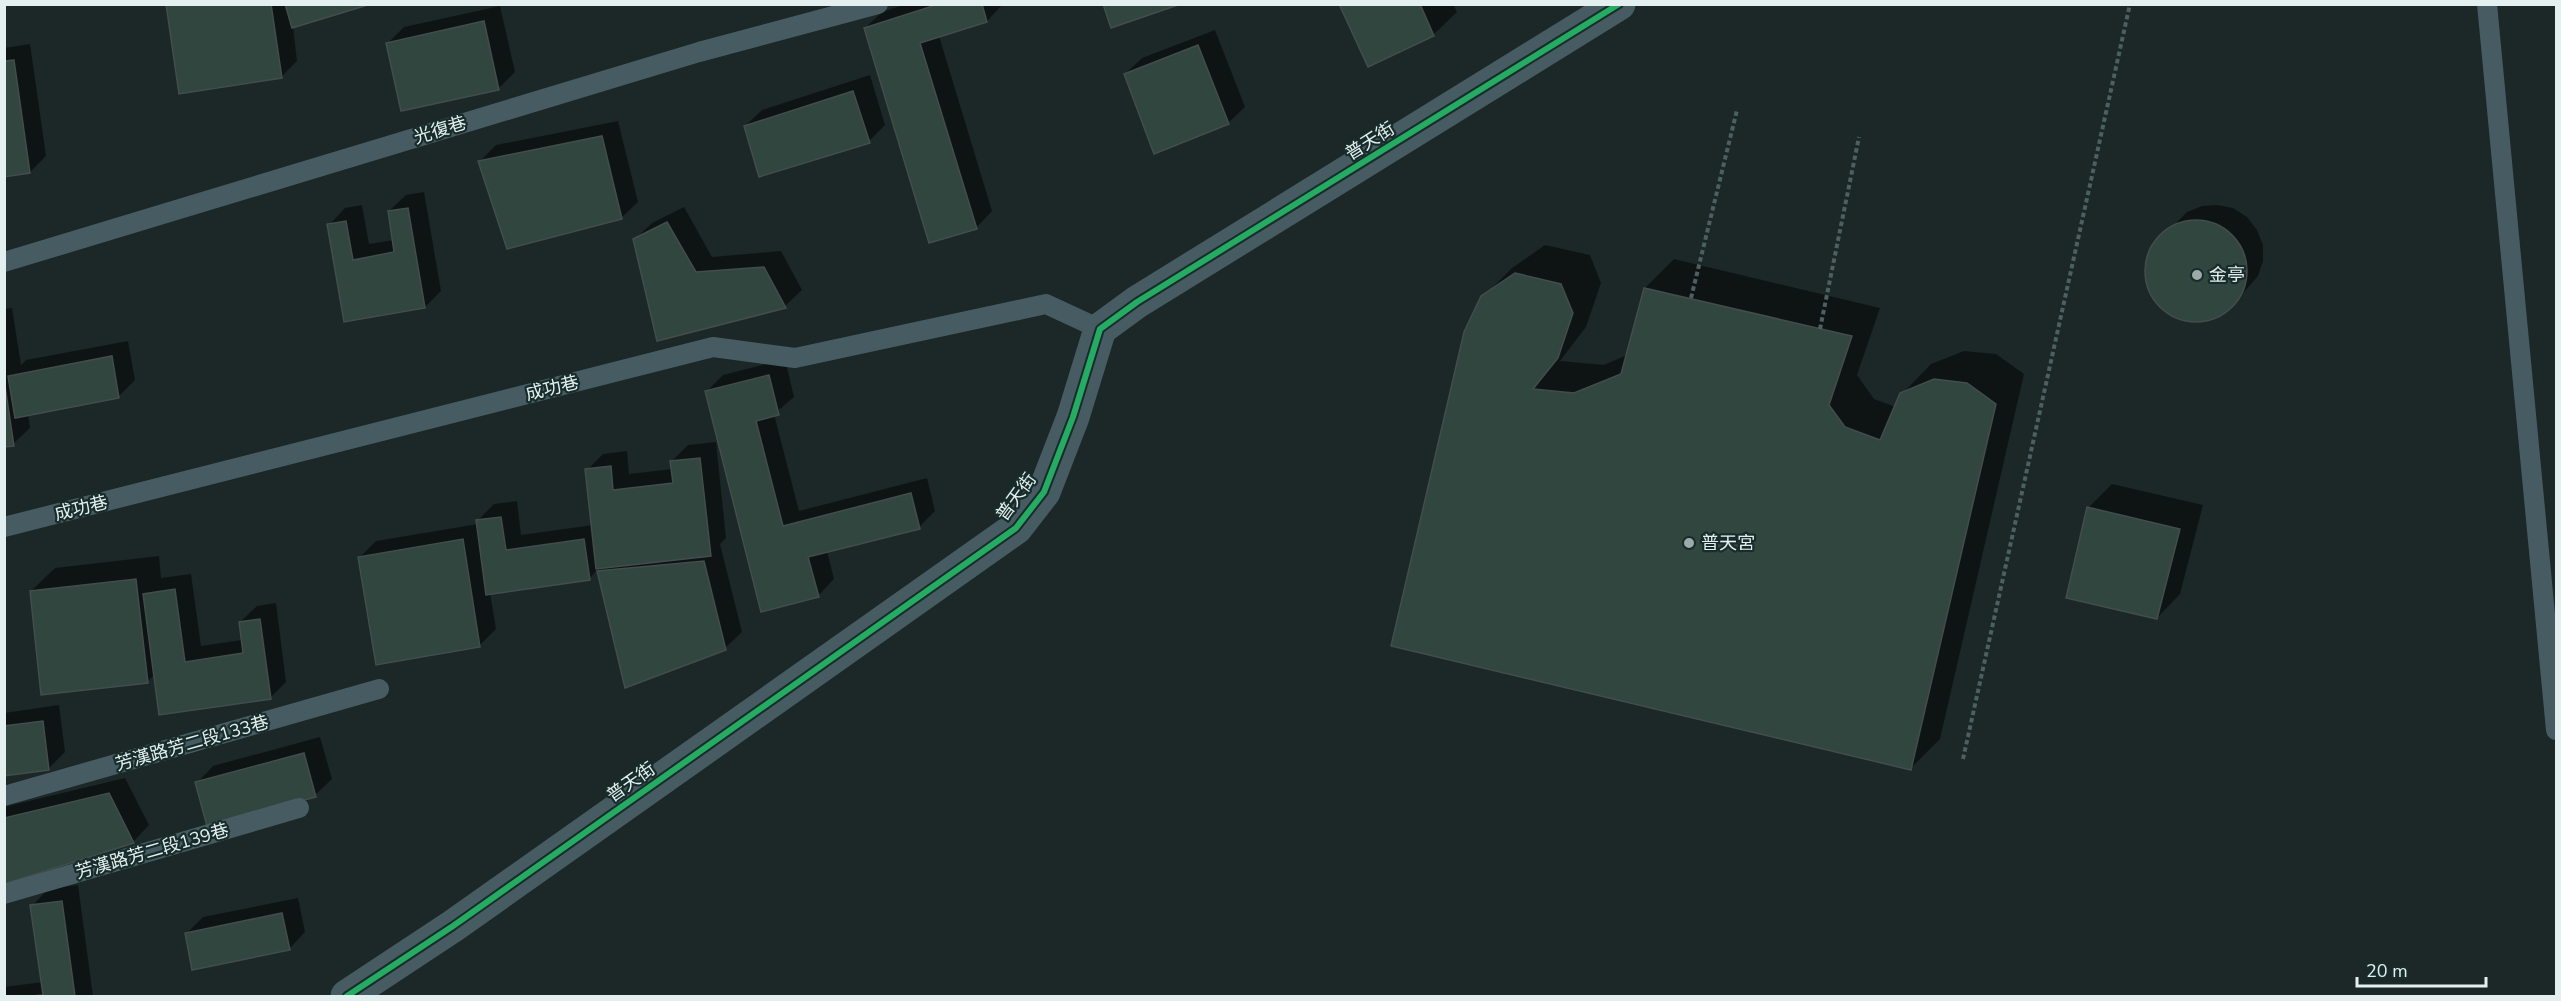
<svg xmlns="http://www.w3.org/2000/svg" width="2561" height="1001" font-family="'Nunito Sans','Noto Sans TC',sans-serif">
<style>
.shadow{fill:#0007}
.building{fill:#324640;stroke:#434d4b;stroke-width:1.5}
.lines{fill:none;stroke-linecap:round;stroke-linejoin:round}
.path{stroke:#4e5f62;stroke-width:4;stroke-dasharray:4.5 3;stroke-linecap:butt}
.service{stroke:#465c62;stroke-width:20}
.tertiary{stroke:#465c62;stroke-width:33}
.cycleway-casing{stroke:#172c2b;stroke-width:10}
.cycleway{stroke:#26ab63;stroke-width:6}
.poi-dot{fill:#9daaa9;stroke:#172c2b;stroke-width:2}
.labels{text-anchor:middle;stroke-width:4.5;stroke-linejoin:round;paint-order:stroke}
.street-label{font-size:18px;fill:#e3f0ef;stroke:#172c2b}
.poi-label{font-size:18px;fill:#e3f0ef;stroke:#172c2b;text-anchor:start}
</style>
<rect width="100%" height="100%" fill="#1c2727"/>
<g class="shadow">
<polygon points="168,4 366,4 293,26 297,61 281,77"/>
<polygon points="906,4 1003,4 987,21 939,36 992,211 976,228 865,28 882,12"/>
<polygon points="1341,4 1453,4 1457,12 1433,35"/>
<polygon points="500,6 515,72 499,88 388,43 404,27"/>
<polygon points="1215,30 1245,107 1228,123 1125,74 1142,58"/>
<polygon points="30,44 46,156 30,172 4,175 4,48"/>
<polygon points="870,75 885,125 869,141 745,126 762,110"/>
<polygon points="618,121 638,202 621,218 480,161 496,145"/>
<polygon points="424,192 441,291 425,307 346,320 329,225 345,208 362,205 369,244 394,240 389,211 406,195"/>
<polygon points="2218,205 2233,208 2247,217 2257,230 2263,245 2263,261 2258,276 2231,307 2218,316 2202,321 2185,320 2170,313 2157,302 2149,287 2147,271 2149,255 2158,241 2187,212 2202,206"/>
<polygon points="684,207 712,257 781,251 802,290 785,306 658,339 635,239 652,223"/>
<polygon points="1545,245 1590,255 1601,283 1586,327 1560,361 1604,365 1627,355 1645,288 1674,259 1880,308 1857,375 1874,399 1896,407 1902,394 1931,364 1964,351 1996,354 2024,374 1940,739 1911,768 1393,645 1483,297 1512,268"/>
<polygon points="12,308 21,365 26,360 128,341 135,380 119,396 28,414 30,428 13,444 4,446 4,309"/>
<polygon points="785,359 794,397 774,414 799,511 927,478 935,511 919,527 827,551 834,579 818,596 707,391 723,375"/>
<polygon points="716,442 726,538 720,544 742,632 725,648 626,686 598,569 589,579 490,593 496,629 479,646 360,557 376,541 478,524 477,521 494,504 517,501 521,535 593,525 587,470 603,454 627,451 629,474 673,469 672,461 688,445"/>
<polygon points="2112,484 2203,505 2180,594 2157,618 2067,597 2089,507"/>
<polygon points="159,556 161,578 191,574 201,646 242,640 240,622 257,606 276,603 286,682 270,698 155,674 147,682 31,591 55,568"/>
<polygon points="59,705 65,752 49,768 4,775 4,713"/>
<polygon points="320,737 332,779 315,795 197,783 213,766"/>
<polygon points="125,778 149,825 133,842 4,883 4,807"/>
<polygon points="78,885 93,996 4,996 4,987 43,982 32,906 48,889"/>
<polygon points="298,898 305,932 289,949 187,933 203,917"/>
</g>
<g class="building">
<polygon points="166,4 271,4 282,78 179,94"/>
<polygon points="285,4 371,4 292,28"/>
<polygon points="939,4 982,4 987,22 920,43 977,229 929,243 864,28"/>
<polygon points="1103,4 1181,4 1111,28"/>
<polygon points="1339,4 1420,4 1434,36 1368,67"/>
<polygon points="484,21 499,90 401,111 386,43"/>
<polygon points="1198,45 1229,124 1154,154 1124,74"/>
<polygon points="14,60 30,173 4,177 4,61"/>
<polygon points="853,91 870,143 759,177 744,126"/>
<polygon points="602,136 622,219 507,249 478,161"/>
<polygon points="408,208 425,308 344,322 327,224 346,221 353,260 394,252 388,211"/>
<circle cx="2196" cy="271" r="51"/>
<polygon points="667,222 696,272 764,267 786,308 657,341 633,239"/>
<polygon points="1515,273 1561,284 1573,313 1558,358 1533,389 1574,393 1621,374 1644,288 1852,336 1829,405 1845,427 1880,440 1900,393 1934,379 1967,383 1996,404 1911,770 1391,646 1464,332 1481,296"/>
<polygon points="112,356 119,398 15,418 8,376"/>
<polygon points="769,375 779,415 756,421 783,526 911,493 920,529 808,557 819,597 761,612 705,391"/>
<polygon points="4,379 14,446 4,447"/>
<polygon points="700,458 711,556 596,569 585,469 611,466 613,490 673,483 670,461"/>
<polygon points="2087,507 2180,529 2157,619 2066,598"/>
<polygon points="501,517 506,550 584,539 590,580 486,595 476,520"/>
<polygon points="463,539 480,647 376,665 358,557"/>
<polygon points="704,561 726,650 625,688 597,571"/>
<polygon points="136,579 148,683 41,695 30,591"/>
<polygon points="175,589 185,662 243,653 239,622 260,619 271,699 159,715 143,594"/>
<polygon points="43,721 49,770 4,776 4,726"/>
<polygon points="304,753 316,797 207,826 195,782"/>
<polygon points="109,793 134,843 4,884 4,818"/>
<polygon points="62,901 75,996 32,996 43,995 30,905"/>
<polygon points="282,913 290,950 192,970 185,933"/>
</g>
<g class="lines">
<g class="path">
<polyline points="1691,298 1737,110"/>
<polyline points="1820,329 1859,137"/>
<polyline points="1963,759 2130,4"/>
</g>
<g class="service">
<polyline points="2487,4 2556,730"/>
<polyline points="4,262 699,52 878,4"/>
<polyline points="4,527 713,347 795,358 1046,304 1100,329"/>
<polyline points="4,796 379,689"/>
<polyline points="4,894 299,808"/>
</g>
<polyline class="tertiary" points="347,996 453,926 1016,528 1044,492 1073,417 1100,329 1137,302 1619,4"/>
<g class="cycleway-casing">
<polyline id="cycleway" points="347,996 453,926 1016,528 1044,492 1073,417 1100,329 1137,302 1619,4"/>
</g>
<use href="#cycleway" class="cycleway"/>
</g>
<g class="poi-dot">
<circle cx="2197" cy="275" r="6"/>
<circle cx="1689" cy="543" r="6"/>
</g>
<g class="labels">
<g class="street-label">
<text transform="translate(440 130) rotate(-17)" y="6">光復巷</text>
<text transform="translate(1370 141) rotate(-32)" y="6">普天街</text>
<text transform="translate(552 388) rotate(-14)" y="6">成功巷</text>
<text transform="translate(1016 497) rotate(-54)" y="6">普天街</text>
<text transform="translate(81 508) rotate(-14)" y="6">成功巷</text>
<text transform="translate(192 743) rotate(-16)" y="6">芳漢路芳二段133巷</text>
<text transform="translate(631 782) rotate(-35)" y="6">普天街</text>
<text transform="translate(152 851) rotate(-16)" y="6">芳漢路芳二段139巷</text>
</g>
<g class="poi-label">
<text x="2209" y="281">金亭</text>
<text x="1701" y="549">普天宮</text>
</g>
</g>
<rect width="2561" height="1001" fill="none" stroke="#e3f0ef" stroke-width="12"/>
<path d="M2357 977v9h129v-9" fill="none" stroke="#e3f0ef" stroke-width="3"/>
<text x="2366" y="977" font-size="18" fill="#e3f0ef" stroke="#172c2b" stroke-width="4.5" paint-order="stroke">20 m</text>
</svg>
